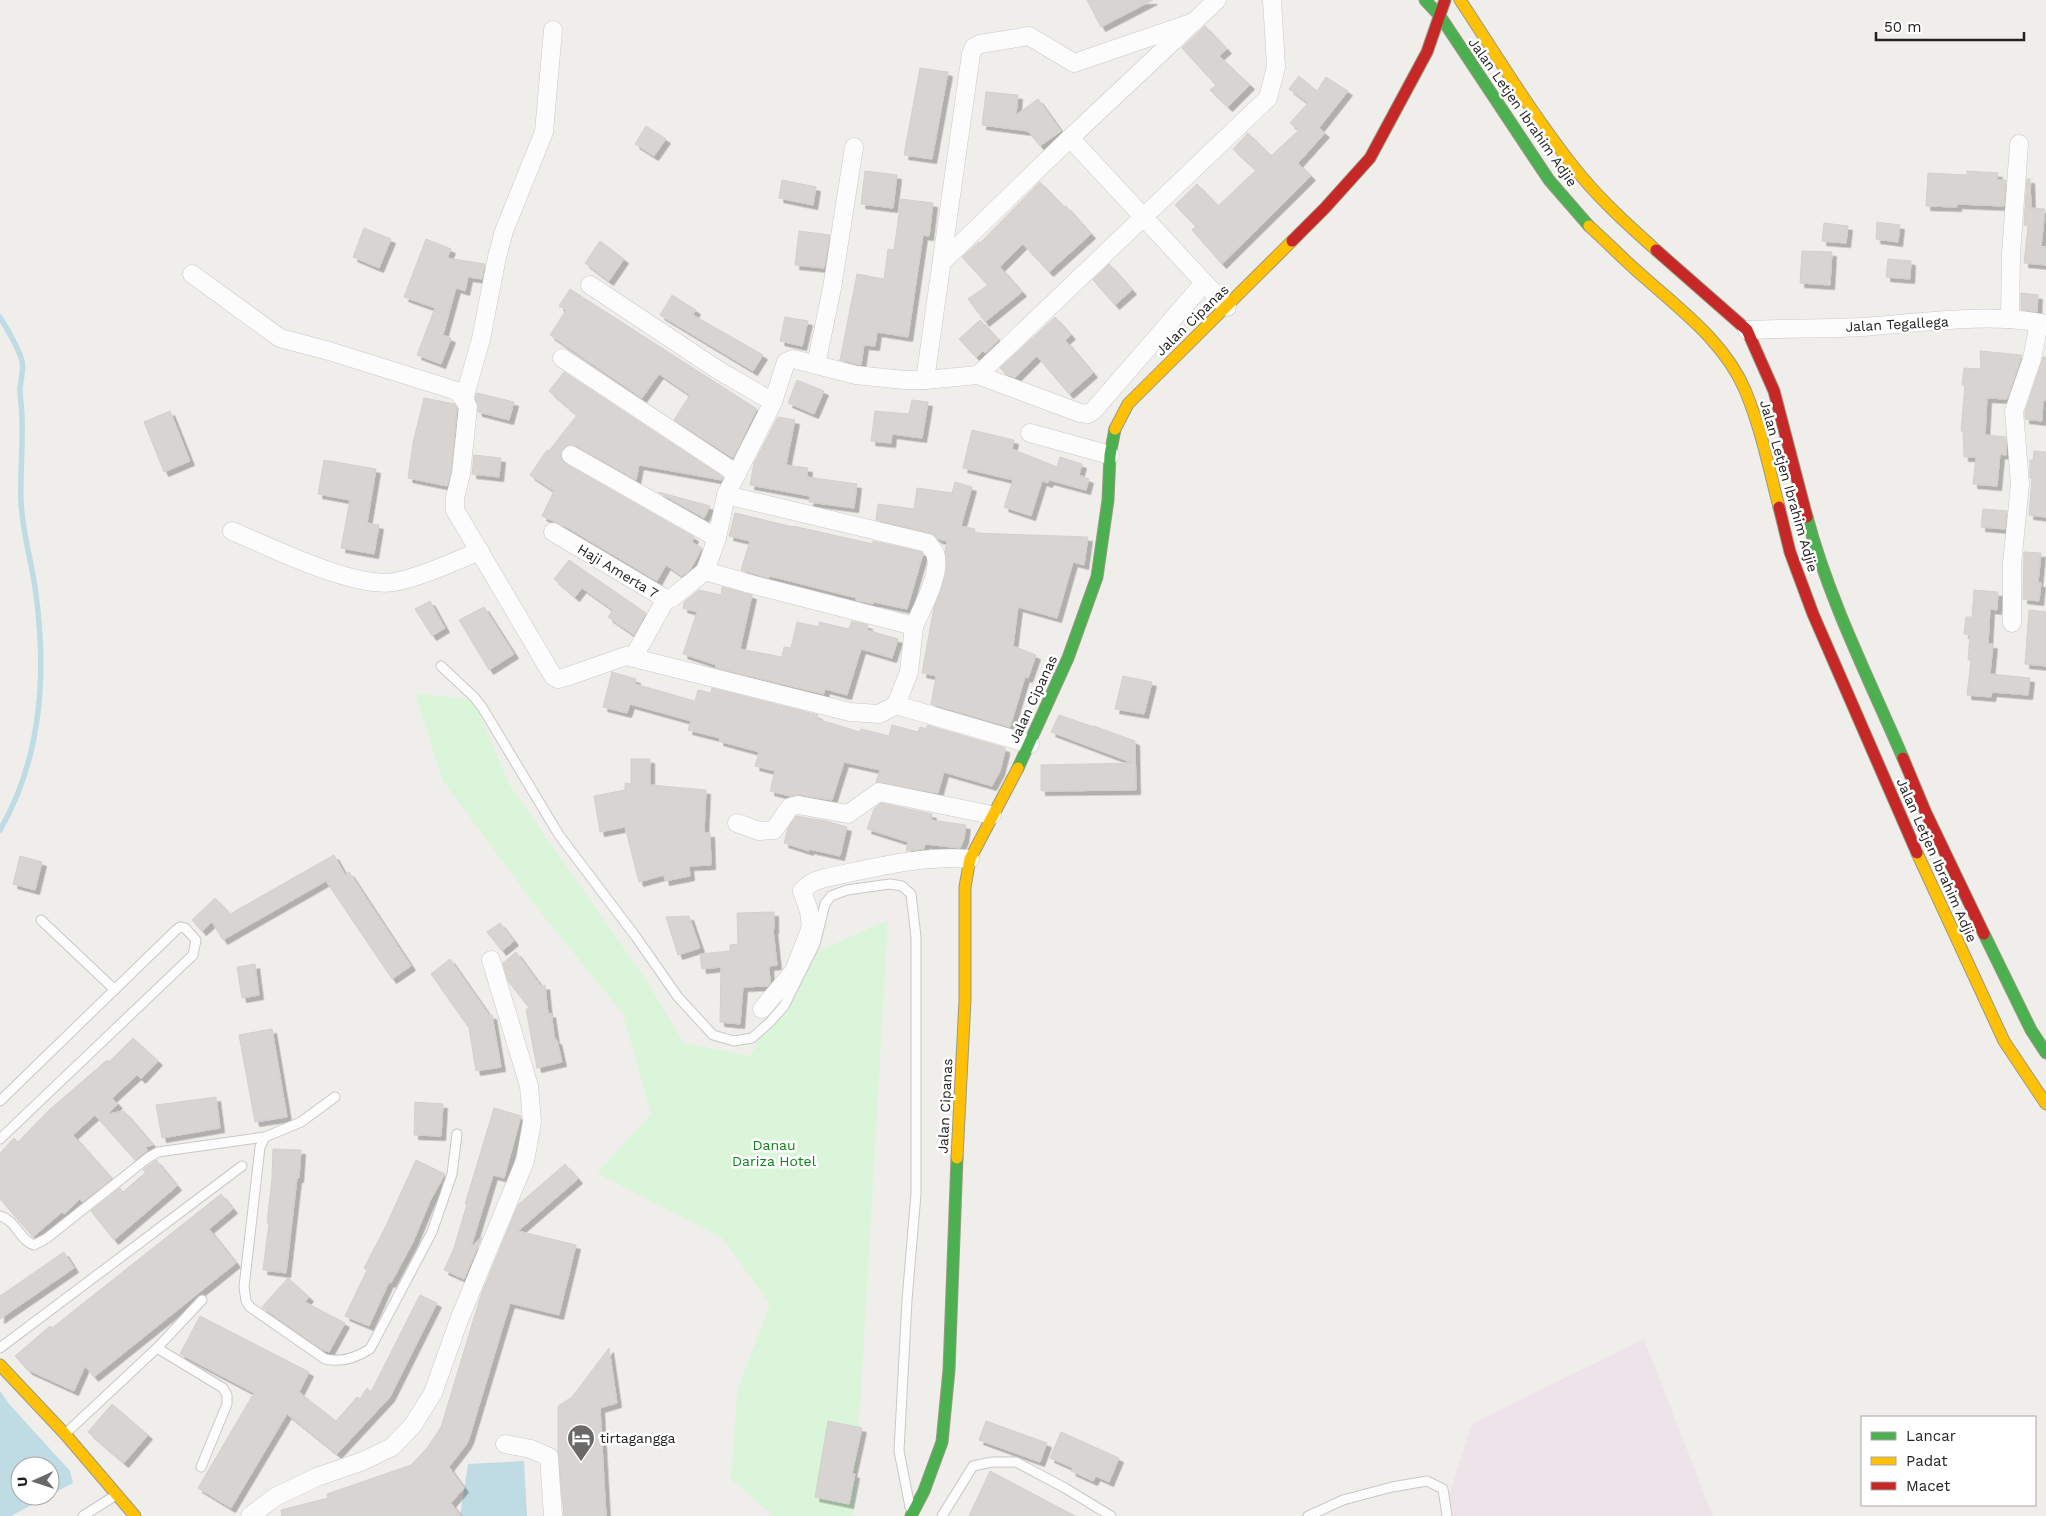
<svg xmlns="http://www.w3.org/2000/svg" width="2046" height="1516" font-family="'Work Sans',sans-serif">
<style>
.industrial{fill:#ede4e9}
.park{fill:#daf5da}
.water{fill:#bfdbe3}
.lines{fill:none;stroke-linecap:round;stroke-linejoin:round}
.stream{stroke:#bfdbe3;stroke-width:5.5}
.building{fill:#d7d4d2;stroke:#d3d0cc;filter:url(#shadow)}
.lane-casing{stroke:#c9c8c7;stroke-width:11}
.street-casing{stroke:#c9c8c7;stroke-width:19}
.fast-casing{stroke:#999a82;stroke-width:13}
.slow-casing{stroke:#999a82;stroke-width:13}
.jam-casing{stroke:#999a82;stroke-width:13}
.lane{stroke:#fdfcfc;stroke-width:9}
.street{stroke:#fdfcfc;stroke-width:18}
.fast{stroke:#4caf50;stroke-width:11}
.slow{stroke:#ffc107;stroke-width:11}
.jam{stroke:#c62828;stroke-width:11}
.labels{text-anchor:middle;stroke-width:5;stroke-linejoin:round;paint-order:stroke}
.street-label{font-size:14px;fill:#222;stroke:#fff}
.park-label{font-size:14px;fill:#0c8416;stroke:#fff}
.poi-label{font-size:14px;fill:#222;stroke:#fff;text-anchor:start}
</style>
<defs>
<filter id="shadow"><feDropShadow dx="4.5" dy="4.5" stdDeviation="0" flood-color="#0004"/></filter>
</defs>
<rect width="100%" height="100%" fill="#f0eeeb"/>
<polygon class="industrial" points="1644,1339 1713,1516 1442,1516 1472,1424"/>
<polygon class="park" points="415,693 474,700 509,784 646,980 684,1043 750,1056 810,955 888,920 854,1514 851,1516 773,1516 731,1479 737,1391 770,1304 722,1238 597,1173 651,1114 623,1014 534,904 443,781"/>
<g class="water">
<polygon points="0,1391 10,1405 70,1471 73,1483 50,1495 50,1466 20,1466 20,1496 48,1496 11,1516 0,1516"/>
<polygon points="524,1461 527,1516 460,1516 468,1464"/>
</g>
<g class="lines">
<path class="stream" d="M 0,317 C 8,331 18,346 22,361 C 24,369 21,379 20,388 C 20,398 22,408 22,418 C 23,446 20,474 21,501 C 22,531 31,559 35,587 C 47,670 43,756 0,830"/>
</g>
<g class="building">
<polygon points="1087,0 1153,0 1101,27"/>
<polygon points="1205,26 1227,49 1219,56 1250,85 1228,107 1210,90 1216,85 1182,48"/>
<polygon points="920,68 948,72 932,159 904,155"/>
<polygon points="1299,76 1317,91 1326,77 1348,91 1319,128 1325,133 1298,163 1311,176 1222,264 1192,230 1196,226 1175,205 1197,184 1218,206 1256,170 1233,149 1248,133 1271,156 1299,130 1290,123 1308,103 1289,89"/>
<polygon points="986,92 1018,95 1016,115 1038,99 1061,131 1040,146 1028,131 982,125"/>
<polygon points="646,126 666,139 654,156 635,144"/>
<polygon points="865,171 897,175 893,208 861,204"/>
<polygon points="1967,171 1998,173 1997,180 2006,180 2004,206 1957,204 1957,207 1926,206 1928,173 1967,175"/>
<polygon points="2027,179 2030,179 2031,208 2025,207"/>
<polygon points="782,180 816,187 813,205 779,198"/>
<polygon points="1040,182 1064,207 1066,206 1091,234 1049,272 1023,244 1000,267 1022,292 985,322 968,299 988,285 962,257 979,242 980,243"/>
<polygon points="901,199 933,203 929,236 923,235 908,337 877,332 875,346 864,345 861,365 839,360 840,360 857,274 884,279 888,249 894,250"/>
<polygon points="2025,208 2045,209 2041,247 2046,247 2046,265 2024,263 2028,226 2024,225"/>
<polygon points="1877,222 1900,225 1898,242 1876,239"/>
<polygon points="1824,223 1848,226 1846,243 1822,241"/>
<polygon points="364,228 391,239 379,268 353,257"/>
<polygon points="799,231 830,235 824,268 795,265"/>
<polygon points="426,239 451,249 447,258 485,264 482,279 468,277 465,291 456,288 443,335 451,338 441,364 417,355 435,308 404,297"/>
<polygon points="600,241 624,259 609,281 585,263"/>
<polygon points="1802,251 1832,252 1830,285 1800,283"/>
<polygon points="1888,259 1911,261 1910,279 1886,277"/>
<polygon points="1109,264 1132,290 1115,305 1093,280"/>
<polygon points="570,289 757,409 733,458 674,420 690,395 659,374 642,398 550,335 566,310 559,306"/>
<polygon points="2021,293 2038,295 2037,312 2021,310"/>
<polygon points="672,295 696,310 693,315 763,355 753,371 660,315"/>
<polygon points="785,317 808,321 802,346 780,341"/>
<polygon points="1055,317 1071,335 1065,340 1093,373 1069,394 1037,356 1015,378 1006,374 1000,368"/>
<polygon points="980,320 999,340 985,353 983,351 976,357 959,339"/>
<polygon points="1980,351 2022,355 2007,399 1987,398 1985,435 2006,437 2006,455 2000,454 1997,486 1973,484 1976,457 1964,457 1963,431 1961,431 1965,385 1962,385 1964,368 1981,369"/>
<polygon points="2043,357 2046,357 2046,401 2043,400 2042,421 2025,419 2025,412"/>
<polygon points="564,372 723,477 722,480 639,465 636,480 576,446 566,446 562,450 562,460 566,464 694,537 692,542 702,548 690,570 682,576 666,565 657,581 568,528 542,516 554,491 530,475 547,450 549,451 577,415 549,391"/>
<polygon points="797,380 824,391 814,414 788,403"/>
<polygon points="477,393 514,402 509,420 478,412 475,398"/>
<polygon points="424,398 455,404 457,409 451,472 447,486 408,478 413,443"/>
<polygon points="912,400 928,402 922,438 892,434 891,443 871,441 875,411 909,414"/>
<polygon points="170,411 190,461 164,472 144,422"/>
<polygon points="778,417 795,420 786,465 808,468 807,477 857,484 854,508 809,502 810,496 750,485 754,463"/>
<polygon points="972,430 1014,440 1012,449 1057,467 1060,457 1082,464 1079,475 1089,479 1086,490 1049,480 1048,483 1042,481 1031,516 1004,507 1013,480 963,468"/>
<polygon points="2034,451 2046,452 2046,517 2029,515 2032,478 2030,478 2030,460 2033,460"/>
<polygon points="474,455 501,458 499,477 472,474"/>
<polygon points="324,460 376,469 367,523 379,525 374,554 341,548 350,500 318,494"/>
<polygon points="955,482 972,487 961,526 975,529 974,533 1088,537 1084,565 1073,562 1057,618 1018,607 1013,646 1036,655 1028,678 1025,677 1010,727 931,704 936,676 922,673 934,607 946,573 945,551 947,541 938,539 930,533 876,520 878,504 914,509 917,488 952,493"/>
<polygon points="658,492 699,503 710,506 704,518"/>
<polygon points="1983,509 2007,511 2005,529 1981,527"/>
<polygon points="735,513 793,527 793,526 873,544 873,541 922,552 923,554 907,609 874,602 873,604 856,600 857,598 770,576 769,578 741,570 750,541 729,536"/>
<polygon points="2024,552 2041,553 2038,583 2041,583 2039,601 2023,599"/>
<polygon points="569,560 646,613 634,635 608,617 613,610 582,588 575,597 554,579"/>
<polygon points="722,587 752,595 740,649 782,657 784,647 791,648 797,622 819,627 819,622 849,629 852,621 868,625 867,630 898,639 892,658 861,649 847,695 825,689 824,694 716,668 716,665 683,654 697,612 683,608 684,602 699,590 721,595"/>
<polygon points="1974,590 1998,592 1997,610 1990,609 1988,644 1993,644 1990,674 2030,678 2028,695 1992,692 1991,697 1967,695 1971,660 1968,660 1970,635 1964,634 1966,617 1972,617"/>
<polygon points="430,601 445,628 432,636 415,609"/>
<polygon points="484,607 514,654 489,670 459,620"/>
<polygon points="2029,610 2046,612 2046,666 2025,664"/>
<polygon points="612,672 636,679 635,684 695,701 698,690 711,693 712,688 818,715 817,719 860,732 861,729 889,736 892,725 918,732 920,727 927,729 927,725 1005,748 1005,751 1000,771 992,786 944,772 938,793 876,782 880,770 844,762 832,800 800,795 790,796 770,791 775,771 755,766 759,752 719,741 720,738 688,730 691,721 630,704 627,713 603,707"/>
<polygon points="1123,676 1152,682 1144,714 1115,709"/>
<polygon points="1059,715 1094,727 1094,726 1135,741 1136,790 1041,791 1041,765 1133,763 1051,732"/>
<polygon points="631,759 650,759 650,785 706,790 704,833 710,833 711,865 689,866 690,876 665,881 664,875 639,882 625,827 600,832 594,796 625,790 625,783 631,784"/>
<polygon points="881,803 932,814 931,820 966,825 964,839 960,848 925,844 924,849 906,851 908,842 867,829 874,809"/>
<polygon points="796,816 826,821 847,827 840,856 809,849 809,851 784,843 788,828"/>
<polygon points="334,855 345,875 349,872 411,966 392,979 326,881 223,940 212,922 202,931 192,920 215,898 230,914"/>
<polygon points="20,856 42,862 35,890 13,884"/>
<polygon points="774,912 774,929 773,929 777,965 769,966 770,983 768,986 743,987 740,1024 720,1022 721,967 702,969 700,954 730,951 730,945 738,944 737,913"/>
<polygon points="689,916 700,948 678,955 666,917"/>
<polygon points="500,923 514,941 502,951 487,932"/>
<polygon points="516,952 541,986 545,985 548,1014 551,1013 555,1040 557,1040 562,1062 537,1068 526,1009 530,1009 508,981 503,963"/>
<polygon points="450,959 489,1015 492,1015 501,1067 476,1071 469,1028 431,974"/>
<polygon points="255,964 259,995 242,998 237,967"/>
<polygon points="272,1029 287,1117 255,1122 239,1035"/>
<polygon points="133,1038 158,1061 141,1079 137,1075 112,1098 118,1104 108,1114 124,1111 153,1145 145,1147 148,1150 135,1160 95,1115 73,1135 112,1179 82,1202 80,1199 64,1214 62,1212 33,1237 0,1199 0,1153 14,1138 18,1142 48,1111 107,1060 109,1062"/>
<polygon points="216,1097 220,1128 162,1138 156,1105"/>
<polygon points="415,1102 443,1104 441,1136 414,1135"/>
<polygon points="494,1108 521,1116 504,1178 493,1175 471,1247 482,1237 464,1279 444,1270 454,1248 467,1204 465,1204"/>
<polygon points="273,1149 301,1150 299,1178 297,1178 286,1273 263,1270 269,1223 267,1223 272,1178"/>
<polygon points="156,1160 177,1186 114,1240 91,1211 120,1188 123,1192 146,1172 143,1170"/>
<polygon points="416,1160 445,1174 430,1201 413,1242 391,1283 389,1282 369,1326 345,1316 367,1270 364,1268 384,1230"/>
<polygon points="565,1164 578,1179 518,1231 576,1245 559,1315 510,1303 469,1439 466,1445 449,1467 464,1488 451,1503 461,1516 282,1516 281,1510 328,1498 327,1494 411,1465 427,1448 441,1427 481,1295 518,1205"/>
<polygon points="221,1194 233,1209 209,1229 236,1263 94,1377 85,1366 74,1391 28,1370 15,1356 50,1326 52,1328"/>
<polygon points="64,1252 74,1268 0,1319 0,1296"/>
<polygon points="288,1278 309,1297 305,1302 345,1323 329,1352 321,1349 262,1307"/>
<polygon points="420,1295 437,1303 390,1397 337,1454 287,1414 231,1508 198,1488 254,1393 180,1354 200,1316 309,1372 299,1392 336,1421 357,1397 360,1399 367,1388 371,1392"/>
<polygon points="609,1348 617,1403 600,1408 606,1516 564,1516 558,1453 558,1406 572,1397"/>
<polygon points="112,1404 148,1435 124,1463 88,1432"/>
<polygon points="828,1421 862,1428 852,1473 855,1474 849,1504 815,1497"/>
<polygon points="986,1421 1047,1443 1040,1462 979,1440"/>
<polygon points="1061,1432 1119,1458 1109,1482 1096,1476 1093,1481 1071,1471 1073,1468 1050,1458"/>
<polygon points="990,1471 1075,1516 969,1516"/>
</g>
<g class="lines">
<g class="lane-casing">
<g id="lane">
<polyline points="441,666 474,697 482,707 559,835 636,937 678,997 713,1035 734,1041 752,1038 770,1022 784,1006 815,944 825,904 831,896 847,890 890,884 902,886 911,894 916,937 916,1194 907,1300 899,1451 910,1507"/>
<polyline points="41,920 115,990"/>
<path d="M 335,1097 L 301,1122 L 265,1137 L 260,1147 L 244,1287 L 246,1301 L 250,1307 L 325,1359 C 342,1363 356,1358 370,1349 L 432,1232 L 452,1174 L 457,1134"/>
<polyline points="0,1101 176,930 180,927 185,928 196,940 193,955 0,1139"/>
<path d="M 0,1216 C 16,1220 19,1240 34,1245 L 47,1238 L 149,1157 L 158,1152 L 265,1137"/>
<polyline points="0,1348 242,1166"/>
<polyline points="157,1348 223,1388 227,1395 227,1404 201,1467"/>
<polyline points="65,1434 157,1348 202,1300"/>
<polyline points="83,1516 116,1495"/>
<polyline points="942,1516 973,1466 992,1462 1016,1462 1065,1488 1111,1516"/>
<polyline points="1308,1516 1343,1500 1392,1487 1427,1481 1443,1489 1447,1516"/>
</g>
</g>
<g class="street-casing">
<g id="street">
<polyline points="1217,0 1070,138 1227,307"/>
<polyline points="942,262 1070,138"/>
<polyline points="192,274 280,338 329,351 457,391 464,399 468,407 461,474 455,498 455,510 553,676 558,679 569,676 626,656 850,712 879,714 896,705 1030,744"/>
<polyline points="590,285 718,370 773,402"/>
<polyline points="2010,319 2011,254 2019,144"/>
<path d="M 1747,330 C 1785,328 1824,329 1862,327 C 1919,323 1991,312 2046,324"/>
<polyline points="562,358 737,474"/>
<polyline points="816,365 832,288 854,147"/>
<polyline points="978,375 1268,98 1276,67 1272,0"/>
<polyline points="925,380 971,54 974,47 980,44 1029,36 1074,63 1194,22"/>
<polyline points="464,399 481,339 497,257 504,231 544,132 553,30"/>
<polyline points="1030,433 1110,455"/>
<polyline points="571,455 717,538 705,571"/>
<path d="M 726,495 L 928,543 C 930,546 933,550 935,553 C 942,573 922,608 914,626"/>
<path d="M 232,531 C 270,547 355,589 394,582 C 419,578 455,561 480,551"/>
<polyline points="553,532 666,599 672,598 705,571"/>
<polyline points="717,538 726,495 773,402 786,362 793,359 856,375 904,380 925,380 978,375 1080,413 1088,414 1093,411 1204,283"/>
<polyline points="705,571 754,585 914,626 909,672 896,705"/>
<polyline points="2012,623 2012,564 2020,484 2014,411 2032,359 2039,323"/>
<polyline points="633,658 666,599"/>
<polyline points="737,823 759,831 774,830 790,807 798,805 848,814 879,792 992,815"/>
<path d="M 762,1009 L 794,971 L 811,927 L 809,911 L 802,891 C 808,883 816,881 825,878 C 873,868 921,855 970,859"/>
<polyline points="505,1444 531,1449 549,1457 553,1516"/>
<polyline points="250,1516 275,1497 317,1477 363,1461 392,1447 413,1425 433,1393 459,1320 525,1161 532,1122 529,1086 491,960"/>
</g>
</g>
<g class="fast-casing">
<g id="fast">
<polyline points="1425,0 1440,16 1549,180 1589,226"/>
<path d="M 1807,517 C 1829,600 1869,679 1903,758"/>
<polyline points="1018,768 1068,658 1097,577 1108,500 1110,455 1115,429"/>
<polyline points="1984,934 2031,1030 2046,1053"/>
<polyline points="911,1516 924,1491 942,1442 949,1370 957,1158"/>
</g>
</g>
<g class="slow-casing">
<g id="slow">
<path d="M 1460,0 C 1497,56 1532,114 1573,166 C 1597,197 1627,224 1656,250"/>
<path d="M 1589,226 C 1608,243 1626,262 1645,278 C 1682,311 1725,343 1745,390 C 1761,428 1769,468 1779,507"/>
<polyline points="1115,429 1128,404 1292,241"/>
<polyline points="1917,853 2004,1041 2046,1104"/>
<polyline points="957,1158 965,1000 965,887 970,859 1018,768"/>
<polyline points="0,1365 65,1434 135,1516"/>
</g>
</g>
<g class="jam-casing">
<g id="jam">
<polyline points="1292,241 1325,208 1370,158 1427,52 1445,0"/>
<polyline points="1656,250 1747,330 1774,391 1807,517"/>
<polyline points="1779,507 1790,552 1813,614 1917,853"/>
<polyline points="1903,758 1926,813 1984,934"/>
</g>
</g>
<use href="#lane" class="lane"/>
<use href="#street" class="street"/>
<use href="#fast" class="fast"/>
<use href="#slow" class="slow"/>
<use href="#jam" class="jam"/>
</g>
<defs>
<g id="hotel-pin" transform="scale(1.4375)"><path d="M0 17L-7.5 6A9.5 9.5 0 1 1 7.5 6Z" fill="#6a6968" stroke="#fff"/><path d="M-6-4.5h1.5V1H6V5H4.5V3h-9V5H-6ZM-4 0a1.8 1.8 0 1 1 3.6 0ZM.5 0V-2.5h3Q6-2.5 6 0Z" fill="#fff"/></g>
</defs>
<g fill-rule="evenodd">
<use href="#hotel-pin" x="581" y="1438"/>
</g>
<g class="labels">
<g class="street-label">
<text transform="translate(1523 112) rotate(55)" y="5">Jalan Letjen Ibrahim Adjie</text>
<text transform="translate(1192 320) rotate(-44)" y="5">Jalan Cipanas</text>
<text transform="translate(1897 324) rotate(-3)" y="5">Jalan Tegallega</text>
<text transform="translate(1789 486) rotate(74)" y="5">Jalan Letjen Ibrahim Adjie</text>
<text transform="translate(618 571) rotate(31)" y="5">Haji Amerta 7</text>
<text transform="translate(1033 699) rotate(-65)" y="5">Jalan Cipanas</text>
<text transform="translate(1937 860) rotate(66)" y="5">Jalan Letjen Ibrahim Adjie</text>
<text transform="translate(945 1106) rotate(-87)" y="5">Jalan Cipanas</text>
</g>
<g class="park-label">
<text x="774" y="1150">Danau<tspan x="774" dy="16">Dariza Hotel</tspan></text>
</g>
<g class="poi-label">
<text x="600" y="1443">tirtagangga</text>
</g>
</g>
<rect x="1861" y="1416" width="175" height="90" fill="#ffffff" stroke="#a7a7a7"/>
<rect x="1871" y="1432" width="25" height="8" fill="#4caf50" stroke="#a7a7a7"/>
<text x="1906" y="1441" font-size="15" fill="#222222">Lancar</text>
<rect x="1871" y="1457" width="25" height="8" fill="#ffc107" stroke="#a7a7a7"/>
<text x="1906" y="1466" font-size="15" fill="#222222">Padat</text>
<rect x="1871" y="1482" width="25" height="8" fill="#c62828" stroke="#a7a7a7"/>
<text x="1906" y="1491" font-size="15" fill="#222222">Macet</text>
<g transform="translate(35 1481) rotate(267)"><circle r="24" fill="#ffffff" stroke="#a7a7a7"/>
<path d="M0-4L9 19L0 12L-9 19Z" fill="#6a6968"/>
<text y="-8" font-size="14" font-weight="bold" text-anchor="middle" fill="#222222">U</text>
</g>
<path d="M1876 32v8h148v-8" fill="none" stroke="#222222" stroke-width="2.5"/>
<text x="1884" y="32" font-size="15" fill="#222222" stroke="#ffffff" stroke-width="4" paint-order="stroke">50 m</text>
</svg>
